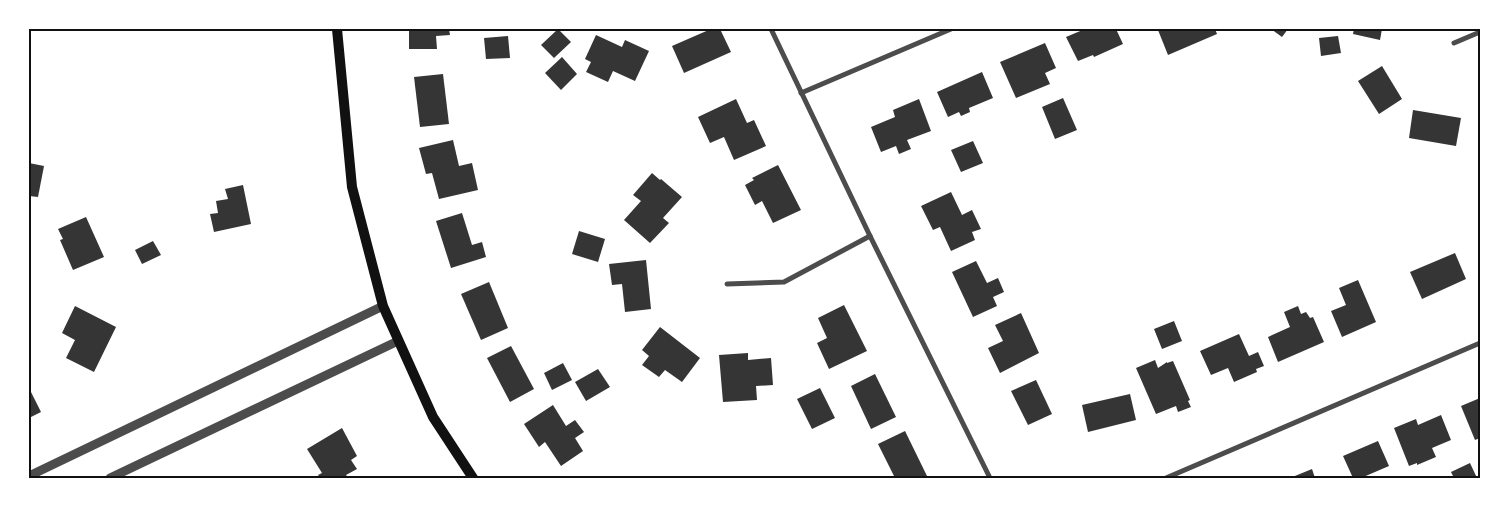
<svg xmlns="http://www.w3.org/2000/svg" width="1509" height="507" font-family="'DM Sans',sans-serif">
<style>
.building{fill:#353535}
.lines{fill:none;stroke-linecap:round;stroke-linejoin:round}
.minor{stroke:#4c4c4c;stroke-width:5}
.tertiary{stroke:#4c4c4c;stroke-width:9}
.secondary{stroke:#111;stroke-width:10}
.neatline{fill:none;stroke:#111;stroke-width:2}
</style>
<rect width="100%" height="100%" fill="#fff"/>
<g class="building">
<polygon points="409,29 449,29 450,35 436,36 437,49 409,49"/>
<polygon points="558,29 571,42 554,58 541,45"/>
<polygon points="711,29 720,29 731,52 684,73 672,46"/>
<polygon points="1085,29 1116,29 1123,44 1094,57 1093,55 1078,61 1066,37"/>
<polygon points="1161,29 1215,29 1217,34 1168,55 1158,30"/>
<polygon points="1271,29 1288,29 1282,37"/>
<polygon points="1354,29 1382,29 1380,40 1353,34"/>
<polygon points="596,35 622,47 625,40 649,51 635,81 613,71 608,82 586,72 591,62 585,59"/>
<polygon points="508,36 510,58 486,59 484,38"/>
<polygon points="1338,36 1341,53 1321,56 1319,38"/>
<polygon points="1045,43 1056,68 1045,73 1050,84 1016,98 1000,62"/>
<polygon points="562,57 577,74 561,90 545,73"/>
<polygon points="1382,66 1402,99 1379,114 1358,81"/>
<polygon points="982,72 993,98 969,108 970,112 961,116 959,112 948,117 937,92"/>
<polygon points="443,74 449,124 420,127 414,77"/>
<polygon points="1063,98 1077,130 1055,139 1042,107"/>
<polygon points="736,99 747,123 754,120 766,146 734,160 724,137 710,143 698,117"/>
<polygon points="919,99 931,131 907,140 911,149 899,154 896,146 881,152 871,127 895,117 893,110"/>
<polygon points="1413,110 1461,118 1456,146 1409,138"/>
<polygon points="453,140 459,166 472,163 478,190 439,199 432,173 426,174 419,148"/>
<polygon points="973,141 983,163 961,172 951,150"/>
<polygon points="29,163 44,166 38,197 29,196"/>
<polygon points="778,165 801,210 773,223 762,201 755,205 745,185 754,180 752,178"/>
<polygon points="652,173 660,180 661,179 682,197 663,218 669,223 650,243 624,220 641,201 633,195"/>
<polygon points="243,185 251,224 214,232 210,214 218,213 216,201 228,199 225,189"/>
<polygon points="951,192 962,215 972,210 981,229 972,232 975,240 951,251 940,227 933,230 921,206"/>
<polygon points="462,213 472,245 482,242 486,257 451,268 436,221"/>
<polygon points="86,217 104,257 73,270 60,240 63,239 58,229"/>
<polygon points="579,231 605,239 598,262 572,254"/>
<polygon points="153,241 161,255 142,264 135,250"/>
<polygon points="1455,253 1466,279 1422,299 1410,272"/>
<polygon points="646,260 651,309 625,312 622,284 612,285 609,264"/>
<polygon points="976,261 987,283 998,278 1004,292 993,297 997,306 973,317 952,272"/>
<polygon points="1358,280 1376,322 1342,337 1331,311 1346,305 1339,288"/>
<polygon points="489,282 508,328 481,340 461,294"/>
<polygon points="844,305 867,351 829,369 817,343 827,338 818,318"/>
<polygon points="75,306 116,327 94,372 66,358 75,340 62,333"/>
<polygon points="1298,306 1301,314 1306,312 1310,318 1313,317 1324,342 1278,362 1268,337 1290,327 1284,312"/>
<polygon points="1021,313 1039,353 1000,373 988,348 1003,341 995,325"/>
<polygon points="1174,321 1182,341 1162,349 1154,329"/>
<polygon points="660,327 700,358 682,382 665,370 659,377 642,365 649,356 642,350"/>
<polygon points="1239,334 1249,356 1258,352 1264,366 1256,369 1257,372 1234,382 1228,368 1211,375 1200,351"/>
<polygon points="511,346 534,389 510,402 487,358"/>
<polygon points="748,353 748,360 771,358 773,385 756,386 757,400 723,402 719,355"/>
<polygon points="1155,360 1158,368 1167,362 1167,363 1173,361 1190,400 1188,401 1191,407 1178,412 1176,406 1156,414 1136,368"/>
<polygon points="563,363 572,380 552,390 544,373"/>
<polygon points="598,369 610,387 586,401 575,382"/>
<polygon points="875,374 896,417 871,429 851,386"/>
<polygon points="1036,380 1052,414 1028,425 1011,391"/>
<polygon points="29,388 41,412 29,418"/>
<polygon points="820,388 835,418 812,429 797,399"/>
<polygon points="1130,394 1136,420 1088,432 1082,405"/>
<polygon points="1480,398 1480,438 1475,440 1461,406"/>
<polygon points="553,405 566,426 575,420 584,432 575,438 583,451 561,466 545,442 539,447 524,424"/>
<polygon points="1441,415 1451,440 1432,448 1436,457 1417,465 1417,463 1409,466 1394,428 1416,419 1418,425"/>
<polygon points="342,428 357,456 351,460 357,469 346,475 348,478 320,478 318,475 322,473 307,449"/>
<polygon points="905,431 927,476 924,478 895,478 878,444"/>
<polygon points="1378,441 1389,466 1361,478 1353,478 1343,456"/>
<polygon points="1470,463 1477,478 1454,478 1451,472"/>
<polygon points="1312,469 1315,478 1290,478"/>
</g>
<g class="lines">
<g class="minor">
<polyline points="771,29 870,236 990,478"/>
<polyline points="1454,43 1480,32"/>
<polyline points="801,93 951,29"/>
<polyline points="727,284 784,282 870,236"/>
<polyline points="1166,478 1480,343"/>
</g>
<g class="tertiary">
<polyline points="29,476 383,306"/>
<polyline points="110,478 398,341"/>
</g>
<polyline class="secondary" points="337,29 352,187 383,306 433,417 473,478"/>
</g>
<rect width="1509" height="507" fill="none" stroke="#ffffff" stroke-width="60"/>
<rect x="30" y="30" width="1449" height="447" class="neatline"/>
</svg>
